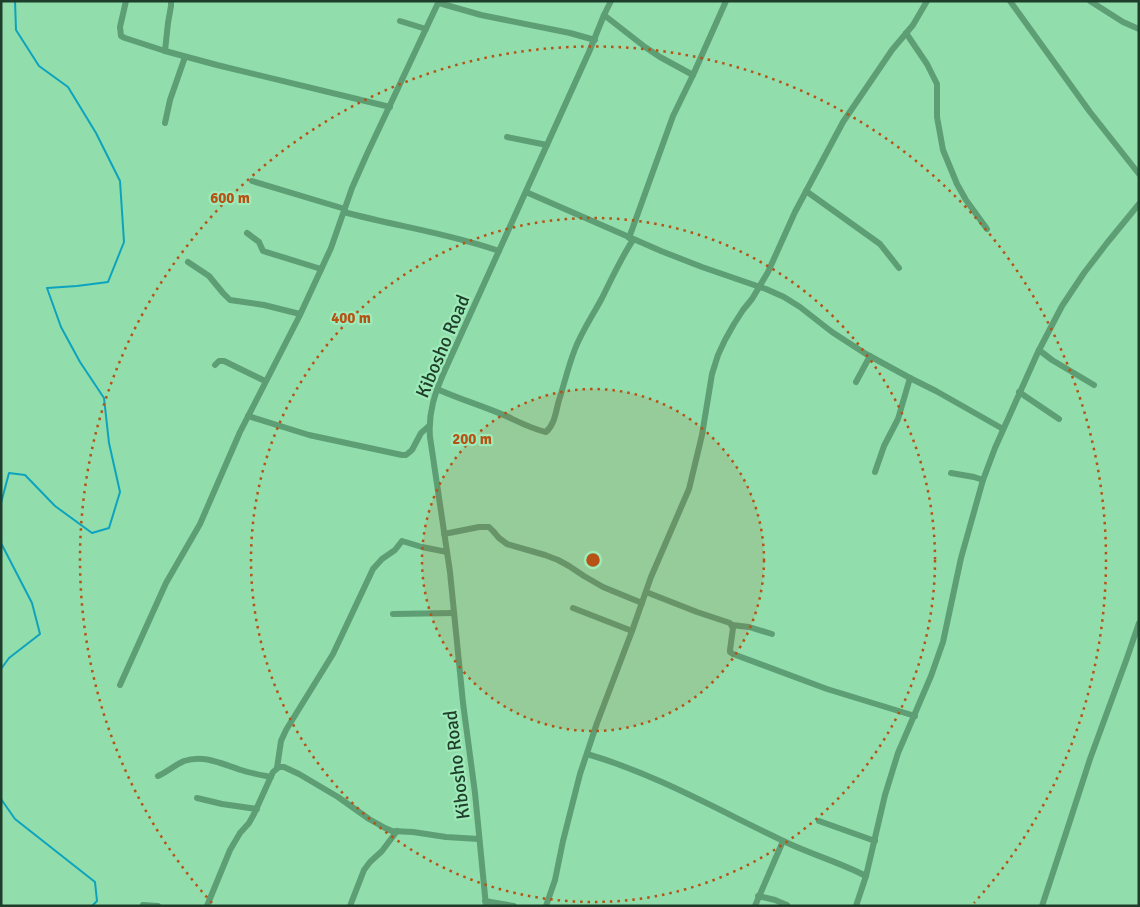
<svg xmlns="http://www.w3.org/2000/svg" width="1140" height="907" font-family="Signika,sans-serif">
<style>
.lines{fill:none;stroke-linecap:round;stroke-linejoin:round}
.stream{stroke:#0da3be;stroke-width:2}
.minor{stroke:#5d9e75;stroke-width:6}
.ring{fill:none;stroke:#b65214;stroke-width:2.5;stroke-dasharray:2.5 5}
.labels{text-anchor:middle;stroke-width:4.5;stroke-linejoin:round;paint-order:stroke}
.street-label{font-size:19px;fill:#1e3d2a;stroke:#9eeab8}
.centre{fill:#b65214;stroke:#9eeab8;stroke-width:2.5}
.ring-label{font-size:15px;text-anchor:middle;font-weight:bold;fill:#b65214;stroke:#9eeab8;stroke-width:4.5;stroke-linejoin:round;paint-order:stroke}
</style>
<rect width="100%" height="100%" fill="#91ddac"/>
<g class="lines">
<g class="stream">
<polyline points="1,503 9,473 25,475 55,506 92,533 109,528 120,492 109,443 104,398 80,362 61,327 47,288 77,286 108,282 124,242 120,181 96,133 68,87 39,66 16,30 15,1"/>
<polyline points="1,543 32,603 40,634 9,658 1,669"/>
<polyline points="1,799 15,819 95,882 97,901 92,906"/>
</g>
<g class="minor">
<polyline points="126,1 120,27 121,36 125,38 165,51 217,65 390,107"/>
<polyline points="1010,1 1090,112 1139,174"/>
<polyline points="1090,1 1123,22 1139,29"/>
<polyline points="439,3 481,15 570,33 595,40"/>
<polyline points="604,15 645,47 660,57 693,75"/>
<polyline points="400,21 426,29"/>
<polyline points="906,33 927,64 937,84 937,117 943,150 957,184 966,200 987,229"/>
<polyline points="165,51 168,23 171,6 171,1"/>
<polyline points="165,123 170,100 185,57"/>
<polyline points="507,137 547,145"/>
<polyline points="252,181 345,209"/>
<polyline points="806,191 880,244 899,268"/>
<polyline points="526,192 661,251 702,267 766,289 784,297 800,307 832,332 866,354 910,378 936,391 1003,429"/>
<path d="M 344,212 C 395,226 448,233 499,251"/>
<polyline points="247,233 259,242 263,251 321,269"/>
<polyline points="629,238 673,116 693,75 726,1"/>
<polyline points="188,262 209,276 223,293 230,300 264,305 300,314"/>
<polyline points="1039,350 1052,360 1094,385"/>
<polyline points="215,365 219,361 224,361 265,381"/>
<polyline points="856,382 870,356"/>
<path d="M 437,389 C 459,399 483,406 506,416 C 519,422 532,429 546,432 C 556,423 556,408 560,397 C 565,381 569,364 575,349 C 582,331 593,315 602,298 C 612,278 621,258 633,240"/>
<polyline points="1019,392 1059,419"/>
<polyline points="248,416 309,435 402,455 406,455 412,450 421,433 429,426"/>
<polyline points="875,472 884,446 898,419 910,378"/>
<polyline points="951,473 974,477 983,480"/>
<polyline points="444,534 479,527 489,527 493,531 499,538 507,544 545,555 558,560 569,566 584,576 603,587 642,603"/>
<polyline points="646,592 697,612 730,623 733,628 730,650 730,652 733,654 827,689 915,716"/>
<polyline points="573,608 632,631"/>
<polyline points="393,614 454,613"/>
<polyline points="732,625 749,627 772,634"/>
<polyline points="120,685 166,583 200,524 240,432 299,317 331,248 352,188 367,154 439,1"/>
<path d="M 587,754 C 659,775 725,814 792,845 C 817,856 843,864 866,876"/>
<polyline points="277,768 281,741 286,730 333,654 373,569 382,559 395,550 402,541 422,547 447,552"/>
<path d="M 158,776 C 167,772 175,765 184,761 C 204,754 222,764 241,770 C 250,773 261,775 271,777"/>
<polyline points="197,798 222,804 257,809"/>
<polyline points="819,821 875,841"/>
<polyline points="758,896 775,900 787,905"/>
<polyline points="485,901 514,906"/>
<polyline points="143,905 158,906"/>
<polyline points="207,906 230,850 240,833 249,823 254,814 273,772 279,767 284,767 299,774 338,797 369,819 385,828 392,831 413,832 446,837 479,839"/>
<polyline points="350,906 364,870 370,862 382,851 397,831"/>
<path d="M 486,906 L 475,793 L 463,703 L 450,572 L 430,437 C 428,413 435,392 445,370 L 589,52 L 604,15 L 611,1"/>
<polyline points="546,906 555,880 563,841 580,774 597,723 632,631 651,577 689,489 702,435 712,374 718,355 725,340 734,324 743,310 752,299 768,272 795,212 843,122 892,50 913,25 927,1"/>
<polyline points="755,906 783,841"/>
<polyline points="856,906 866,876 885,795 898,753 931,676 943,642 961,558 983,480 995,448 1038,352 1062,306 1084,273 1107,243 1139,204"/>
<polyline points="1042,906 1067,830 1090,759 1127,658 1139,623"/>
</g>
</g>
<circle cx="593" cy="560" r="171" fill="#b65214" fill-opacity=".12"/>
<g class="ring">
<circle cx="593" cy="560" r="171"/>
<circle cx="593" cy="560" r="342"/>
<path d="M212 903A513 513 0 1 1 974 903"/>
</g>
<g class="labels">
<g class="street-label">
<text transform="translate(442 346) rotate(-67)" y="7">Kibosho Road</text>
<text transform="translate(456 765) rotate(-97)" y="7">Kibosho Road</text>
</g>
</g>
<circle cx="593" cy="560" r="8" class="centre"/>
<g class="ring-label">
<text x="230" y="203">600 m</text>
<text x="351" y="323">400 m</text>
<text x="472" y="444">200 m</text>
</g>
<rect width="1140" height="907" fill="none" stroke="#1e3d2a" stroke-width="5"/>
</svg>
